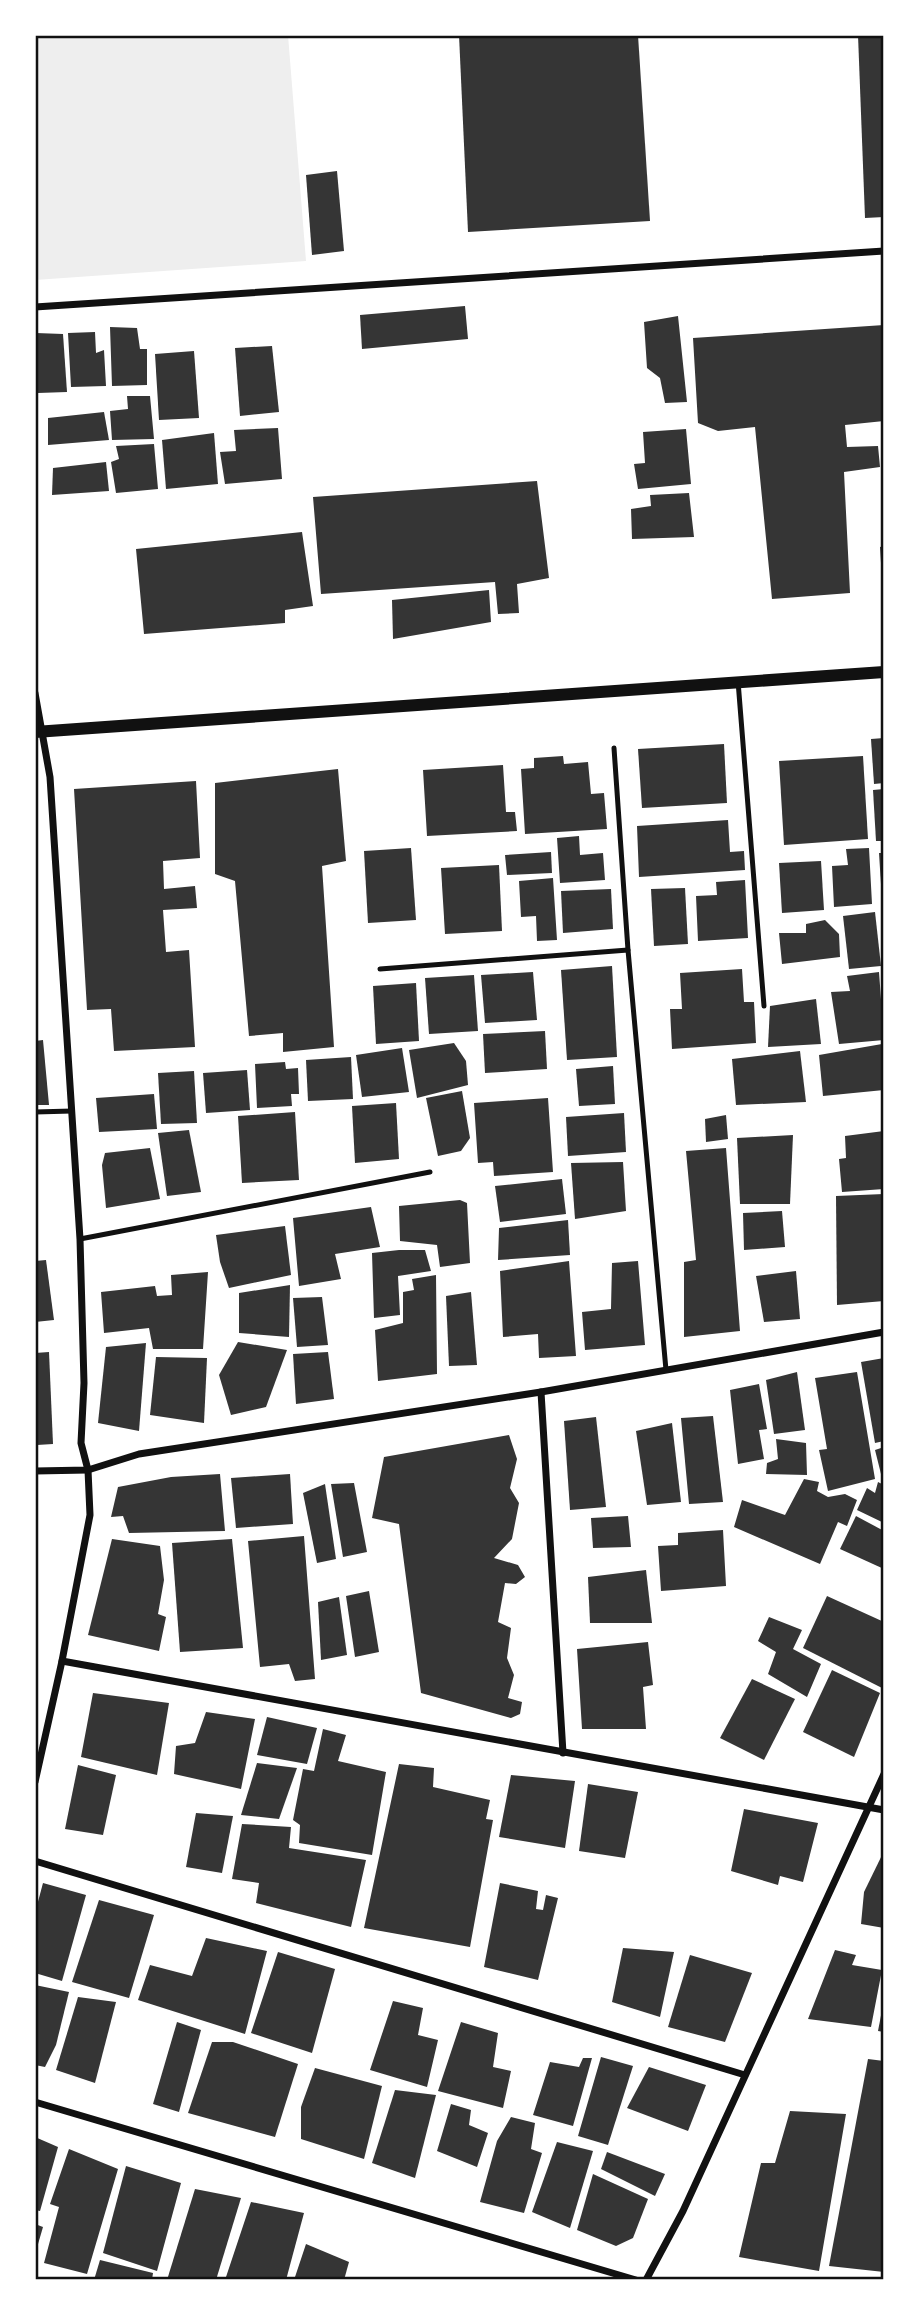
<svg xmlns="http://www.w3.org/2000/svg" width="919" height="2315" font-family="Rubik,sans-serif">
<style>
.green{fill:#eee}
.building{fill:#353535}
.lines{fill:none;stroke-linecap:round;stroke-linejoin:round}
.service{stroke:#111;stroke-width:5}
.minor{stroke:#111;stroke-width:7}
.tertiary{stroke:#111;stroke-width:12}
.neatline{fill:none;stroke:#111;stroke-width:2.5}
</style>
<rect width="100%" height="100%" fill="#fff"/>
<polygon class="green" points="35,35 288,35 306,261 35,280"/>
<g class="building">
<polygon points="459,35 638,35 650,221 468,232"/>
<polygon points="858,35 884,35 884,217 865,218"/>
<polygon points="337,171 344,251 312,255 306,175"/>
<polygon points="465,306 468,339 362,349 360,315"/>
<polygon points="678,316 687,402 665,403 660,378 647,368 644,322"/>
<polygon points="884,325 884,421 845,425 847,447 878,446 880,467 844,472 850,593 772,599 755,427 718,431 698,423 693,338"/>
<polygon points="110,327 137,328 140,349 147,349 147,385 112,386"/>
<polygon points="95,332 96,353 104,350 106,386 71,387 68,333"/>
<polygon points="36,333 63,334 67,392 38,393"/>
<polygon points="272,346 279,412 240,416 235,348"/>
<polygon points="194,351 199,418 159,420 155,354"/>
<polygon points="127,396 150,396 154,439 112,440 110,411 128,409"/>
<polygon points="104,412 109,440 48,445 48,418"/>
<polygon points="278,428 282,479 225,484 220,452 236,451 234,430"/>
<polygon points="686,429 691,484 638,489 634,464 645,463 643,432"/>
<polygon points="214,433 218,484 166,489 162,440"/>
<polygon points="154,444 158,489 116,493 111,462 119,459 116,446"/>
<polygon points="106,462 109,491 52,495 53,468"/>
<polygon points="537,481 549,578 517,584 519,613 498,614 495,582 321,594 313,497"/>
<polygon points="689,493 694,537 632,539 631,509 651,506 650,495"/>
<polygon points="302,532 313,606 285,610 285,623 144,634 136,549"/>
<polygon points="884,546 884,578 882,578 880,547"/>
<polygon points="489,590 491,622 393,639 392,600"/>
<polygon points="884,738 884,783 874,784 871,739"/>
<polygon points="724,744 727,803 642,808 638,749"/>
<polygon points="563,756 564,764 588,762 591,794 604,793 607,829 525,834 521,769 534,768 534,758"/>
<polygon points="863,756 868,839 784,845 779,761"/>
<polygon points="503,765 506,812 515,812 517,831 427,836 423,770"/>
<polygon points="338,769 346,861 322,866 334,1047 283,1052 283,1033 249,1036 235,881 215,874 215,783"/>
<polygon points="196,781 200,858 163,861 164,889 195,886 197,908 163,910 166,952 189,950 195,1047 114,1051 111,1009 87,1010 74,789"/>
<polygon points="884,789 884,841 876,841 873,790"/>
<polygon points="728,820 730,852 744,851 745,870 639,877 637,826"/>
<polygon points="579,836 580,855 603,853 605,880 560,883 557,838"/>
<polygon points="411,848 416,920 368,923 364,851"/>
<polygon points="869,848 872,904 834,907 832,866 848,865 846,849"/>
<polygon points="551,852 552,873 507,875 505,855"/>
<polygon points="879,853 884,853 884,900 882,900"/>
<polygon points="821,861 824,910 782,913 779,863"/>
<polygon points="499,865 502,931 445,934 441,868"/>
<polygon points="553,878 557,940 537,941 536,916 521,917 519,881"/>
<polygon points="745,880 748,938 698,941 696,896 717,895 716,882"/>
<polygon points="685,888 688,944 654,946 651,889"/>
<polygon points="611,889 613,929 563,933 561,891"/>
<polygon points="875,912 881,966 849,969 843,916"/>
<polygon points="825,920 839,934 840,957 782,964 779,933 806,933 806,924"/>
<polygon points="612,966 617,1057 567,1060 561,970"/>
<polygon points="742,969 744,1002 754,1002 756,1043 672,1049 670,1009 682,1009 680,973"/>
<polygon points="533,972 537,1020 485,1023 481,975"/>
<polygon points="879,972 884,1040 839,1044 831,992 850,991 847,976"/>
<polygon points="474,975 478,1031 429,1034 425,978"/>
<polygon points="416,983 419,1041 376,1044 373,986"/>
<polygon points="816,999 821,1044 768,1047 770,1006"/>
<polygon points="545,1031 547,1069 485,1073 483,1034"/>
<polygon points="43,1040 49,1105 35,1105 35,1041"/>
<polygon points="454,1043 466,1061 468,1085 417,1098 409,1050"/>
<polygon points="882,1044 884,1090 823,1096 819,1055"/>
<polygon points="402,1048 409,1092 362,1097 356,1055"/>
<polygon points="800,1051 806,1102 736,1105 732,1059"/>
<polygon points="351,1057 353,1099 308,1101 306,1060"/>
<polygon points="285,1062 286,1069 298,1068 299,1094 291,1094 292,1106 257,1108 255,1064"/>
<polygon points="613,1066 615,1104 579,1106 576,1069"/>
<polygon points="247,1070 250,1110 206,1113 203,1073"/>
<polygon points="194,1071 197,1123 161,1124 158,1073"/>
<polygon points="462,1091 470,1138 461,1151 438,1156 426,1098"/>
<polygon points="154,1094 157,1129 99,1132 96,1098"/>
<polygon points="548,1098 553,1172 494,1176 493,1162 478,1163 474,1103"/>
<polygon points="396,1103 399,1159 355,1163 352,1106"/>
<polygon points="295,1112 299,1180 242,1183 238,1116"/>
<polygon points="624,1113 626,1152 568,1156 566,1117"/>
<polygon points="726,1115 728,1139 706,1142 705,1119"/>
<polygon points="189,1130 201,1192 167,1196 158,1133"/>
<polygon points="884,1131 884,1189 842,1192 839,1159 846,1158 845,1136"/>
<polygon points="793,1135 790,1204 740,1204 737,1138"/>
<polygon points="150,1148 160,1199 106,1208 102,1165 105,1153"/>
<polygon points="726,1148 740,1331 684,1337 684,1262 696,1260 686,1151"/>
<polygon points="623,1162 626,1211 575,1219 571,1163"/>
<polygon points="562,1179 566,1214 500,1222 495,1186"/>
<polygon points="884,1194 884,1301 837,1305 836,1196"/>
<polygon points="460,1200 467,1203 470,1263 440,1267 437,1245 400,1241 399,1206"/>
<polygon points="371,1207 380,1247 335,1254 341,1279 299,1286 293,1218"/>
<polygon points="782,1211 785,1247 744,1250 743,1213"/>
<polygon points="568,1220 570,1255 498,1260 499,1228"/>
<polygon points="285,1226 291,1275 229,1288 220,1262 216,1235"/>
<polygon points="399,1250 425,1250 431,1271 398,1276 400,1315 374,1318 372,1253"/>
<polygon points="46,1260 54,1320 35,1322 35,1261"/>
<polygon points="569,1261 576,1356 539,1358 538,1334 503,1337 500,1271"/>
<polygon points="638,1261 645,1345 585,1350 582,1312 611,1309 612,1263"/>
<polygon points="796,1271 800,1319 764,1322 756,1276"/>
<polygon points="208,1272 203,1349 153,1349 149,1328 104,1333 101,1292 155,1286 157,1296 172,1295 171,1275"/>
<polygon points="436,1275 437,1374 378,1381 375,1330 403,1323 403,1292 414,1290 412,1279"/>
<polygon points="290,1285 289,1337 239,1333 239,1293"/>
<polygon points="471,1292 477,1365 449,1366 446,1296"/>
<polygon points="322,1297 328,1345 297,1347 293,1298"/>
<polygon points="238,1342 287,1350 266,1407 231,1415 219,1375"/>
<polygon points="146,1343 139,1431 98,1423 106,1347"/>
<polygon points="49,1352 53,1444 37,1445 35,1353"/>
<polygon points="328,1352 334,1399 296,1404 293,1354"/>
<polygon points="156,1357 207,1358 204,1423 150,1415"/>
<polygon points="884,1358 884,1441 875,1443 861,1362"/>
<polygon points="797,1372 805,1430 774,1434 766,1380"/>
<polygon points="857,1372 875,1479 828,1491 819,1450 827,1449 815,1378"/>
<polygon points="759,1384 767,1429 759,1430 764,1459 738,1464 730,1390"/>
<polygon points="713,1416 723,1502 689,1504 681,1418"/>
<polygon points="596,1417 606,1507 570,1510 564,1421"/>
<polygon points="672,1423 681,1502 647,1505 636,1431"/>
<polygon points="509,1435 517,1459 510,1488 519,1503 512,1539 494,1558 518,1565 525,1577 516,1584 505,1583 498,1622 511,1628 507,1658 514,1675 508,1698 522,1702 520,1714 511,1718 421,1693 399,1524 372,1518 384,1457"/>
<polygon points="776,1439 806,1443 807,1475 766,1474 767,1463 778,1459"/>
<polygon points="884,1447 884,1481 883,1482 875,1450"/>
<polygon points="220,1474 225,1531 129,1533 123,1516 111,1517 118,1487 171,1477"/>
<polygon points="290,1474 293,1524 236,1528 231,1478"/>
<polygon points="804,1479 819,1482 817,1491 828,1497 845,1494 857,1500 847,1526 838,1522 820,1564 734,1527 742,1500 785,1515"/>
<polygon points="878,1482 884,1485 884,1523 857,1510 867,1488 875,1493"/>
<polygon points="354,1483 367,1552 343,1557 331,1484"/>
<polygon points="325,1484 336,1559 317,1563 303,1493"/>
<polygon points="628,1516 631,1547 593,1548 591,1518"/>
<polygon points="856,1516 884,1531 884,1569 840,1549"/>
<polygon points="723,1530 726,1586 661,1591 658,1546 678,1545 678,1533"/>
<polygon points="304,1536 315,1679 295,1681 289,1664 260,1667 248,1541"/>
<polygon points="112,1539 160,1546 164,1580 158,1614 166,1617 159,1651 88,1635"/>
<polygon points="232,1539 243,1648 180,1652 172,1543"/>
<polygon points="646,1570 652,1623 590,1623 588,1577"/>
<polygon points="369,1591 379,1652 355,1657 346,1596"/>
<polygon points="827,1596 884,1622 884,1689 803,1648"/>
<polygon points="339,1597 347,1655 321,1660 318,1602"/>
<polygon points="769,1617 802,1630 793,1649 821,1664 807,1697 768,1674 776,1652 758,1641"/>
<polygon points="648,1642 653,1685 643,1687 646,1729 582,1729 577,1649"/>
<polygon points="832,1670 880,1693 854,1757 803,1732"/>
<polygon points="752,1679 795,1699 764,1760 720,1738"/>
<polygon points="93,1693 169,1703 157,1775 81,1757"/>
<polygon points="206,1712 255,1719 241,1789 174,1774 176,1746 195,1743"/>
<polygon points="267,1717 317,1728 307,1764 257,1755"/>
<polygon points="323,1729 346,1735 338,1761 386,1772 372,1855 299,1843 300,1825 293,1820 303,1769 314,1771"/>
<polygon points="257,1763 297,1768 279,1819 241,1815"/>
<polygon points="399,1764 434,1768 433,1787 490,1800 486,1819 493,1820 470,1947 364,1928"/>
<polygon points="78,1765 116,1775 103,1835 65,1829"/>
<polygon points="511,1775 575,1781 565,1848 499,1837"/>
<polygon points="588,1784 638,1792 625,1858 579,1851"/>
<polygon points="744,1809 818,1823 803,1882 780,1876 778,1885 731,1871"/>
<polygon points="196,1813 233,1816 222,1873 186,1867"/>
<polygon points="242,1824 291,1827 289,1848 366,1860 351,1927 256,1903 259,1883 232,1879"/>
<polygon points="884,1851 884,1928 861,1924 864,1892"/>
<polygon points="43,1883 86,1895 62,1981 35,1973 35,1913"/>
<polygon points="500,1883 538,1891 536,1909 543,1910 546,1895 558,1898 538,1980 484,1967"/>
<polygon points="99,1900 154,1915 129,1998 72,1982"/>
<polygon points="206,1938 267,1951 245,2034 138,2000 150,1965 192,1976"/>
<polygon points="623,1948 674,1952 660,2017 612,2002"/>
<polygon points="835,1950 856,1955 852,1965 882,1970 871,2027 808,2019"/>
<polygon points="278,1952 335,1969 312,2053 251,2033"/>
<polygon points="690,1955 752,1973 725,2042 668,2027"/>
<polygon points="35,1985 69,1992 56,2045 45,2067 35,2065"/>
<polygon points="78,1997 116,2002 95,2083 56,2070"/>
<polygon points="393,2001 423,2008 418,2035 438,2040 427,2087 370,2070"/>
<polygon points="883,2005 884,2006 884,2032 878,2031"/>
<polygon points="177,2022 201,2030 179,2112 153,2104"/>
<polygon points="461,2022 498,2033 493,2067 511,2071 503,2108 438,2091"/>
<polygon points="212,2042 233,2042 298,2064 275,2137 188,2113"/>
<polygon points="601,2057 633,2066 608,2145 578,2136"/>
<polygon points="583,2058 592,2058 573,2126 533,2115 550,2062 579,2067"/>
<polygon points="868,2059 884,2061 884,2272 829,2266"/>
<polygon points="649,2067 706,2085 688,2131 627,2108"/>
<polygon points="315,2068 382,2086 364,2159 301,2139 301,2107"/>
<polygon points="395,2090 436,2095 415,2178 372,2163"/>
<polygon points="451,2104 471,2110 469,2125 488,2133 477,2167 437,2151"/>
<polygon points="790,2111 846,2114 819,2271 739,2257 761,2163 775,2163"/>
<polygon points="511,2117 535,2123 531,2149 542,2153 524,2213 480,2202 497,2141"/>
<polygon points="35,2137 58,2147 40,2211 35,2210"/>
<polygon points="557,2142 593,2151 570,2228 532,2212"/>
<polygon points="69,2149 118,2169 87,2274 44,2263 59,2207 50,2204"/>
<polygon points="607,2152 665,2174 655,2196 601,2169"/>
<polygon points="126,2166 181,2183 157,2271 103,2253"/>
<polygon points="593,2174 648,2199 633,2238 616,2246 577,2230"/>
<polygon points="195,2189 241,2198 216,2280 167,2280"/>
<polygon points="251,2202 304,2213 286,2280 225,2280"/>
<polygon points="35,2224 43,2227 36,2251 35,2251"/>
<polygon points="306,2244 349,2262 344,2280 294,2280"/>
<polygon points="100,2260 153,2273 152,2280 94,2280"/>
</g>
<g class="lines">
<g class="service">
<polyline points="738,681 764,1006"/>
<polyline points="614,748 628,950"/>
<polyline points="380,969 628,950 666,1370"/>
<polyline points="35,1112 72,1111"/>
<polyline points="80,1239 430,1172"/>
</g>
<g class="minor">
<polyline points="35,307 884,251"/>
<polyline points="35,693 50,777 80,1239 84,1383 81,1443 88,1470 90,1515 62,1661 35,1782"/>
<polyline points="541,1392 563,1753"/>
<polyline points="35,1471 88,1470 139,1454 541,1392 884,1332"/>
<polyline points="62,1661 884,1810"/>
<polyline points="35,1861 745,2075"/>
<polyline points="35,2102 636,2280"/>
<polyline points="646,2280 683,2211 884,1774"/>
</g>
<polyline class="tertiary" points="35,732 884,672"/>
</g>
<rect width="919" height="2315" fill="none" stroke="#ffffff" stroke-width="74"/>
<rect x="37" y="37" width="845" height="2241" class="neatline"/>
</svg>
